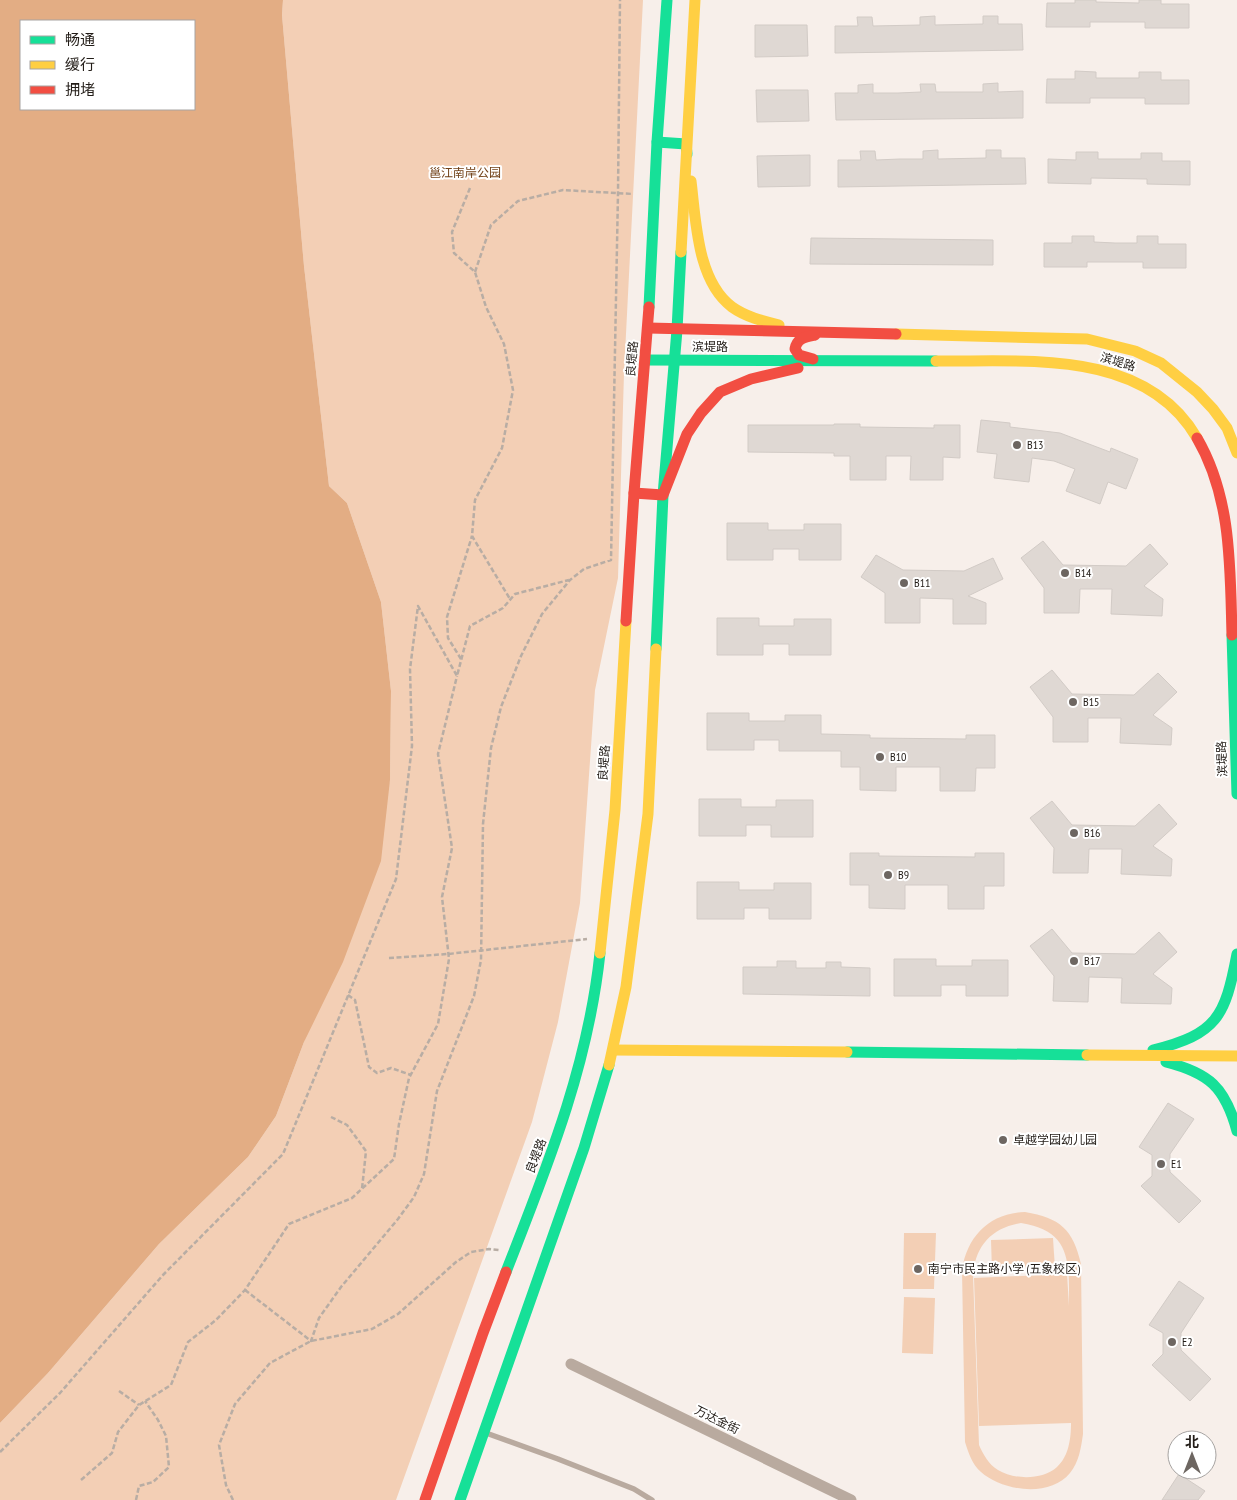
<svg xmlns="http://www.w3.org/2000/svg" width="1237" height="1500" font-family="'PT Sans Narrow','Noto Sans SC',sans-serif">
<style>
.green{fill:#f3cfb5;fill-rule:evenodd}
.water{fill:#e3ad84;fill-rule:evenodd}
.building{fill:#dfd8d3;stroke:#d2cbc6}
.lines{fill:none;stroke-linecap:round;stroke-linejoin:round}
.path{stroke:#b8ada4;stroke-width:2.5;stroke-dasharray:5 2.5;stroke-linecap:butt}
.lane{stroke:#b9aa9f;stroke-width:5.5}
.street{stroke:#b9aa9f;stroke-width:11}
.fast{stroke:#16e098;stroke-width:11}
.slow{stroke:#ffcf43;stroke-width:11}
.jam{stroke:#f24e42;stroke-width:11}
.poi-dot{fill:#6d6661;stroke:#fff;stroke-width:2}
.labels{text-anchor:middle;stroke-width:4;stroke-linejoin:round;paint-order:stroke}
.park-label{font-size:12px;fill:#703f15;stroke:#fff}
.street-label{font-size:12px;fill:#221c17;stroke:#fff}
.poi-label{font-size:12px;fill:#221c17;stroke:#fff;text-anchor:start}
</style>
<rect width="100%" height="100%" fill="#f7efea"/>
<g class="green">
<polygon points="283,0 643,0 624,373 618,578 595,690 580,903 558,1022 532,1122 396,1500 0,1500 0,1423 48,1373 159,1244 248,1157 276,1116 304,1042 390,780 391,691 381,602 347,503 329,486 304,266 282,15"/>
<path d="M 1025,1212 C 1060,1218 1073,1229 1081,1264 L 1083,1434 C 1081,1448 1079,1462 1070,1473 C 1050,1498 1002,1491 981,1472 C 972,1464 969,1454 965,1442 L 962,1270 C 967,1236 990,1213 1025,1212 ZM 1021,1223 C 1072,1231 1069,1263 1069,1306 L 1067,1274 L 974,1278 L 979,1426 L 1071,1423 C 1071,1438 1069,1456 1057,1467 C 1043,1480 1014,1480 998,1470 C 989,1465 983,1454 979,1445 L 973,1274 C 976,1245 992,1228 1021,1223 Z"/>
<polygon points="904,1233 936,1233 934,1289 903,1289"/>
<polygon points="1053,1238 1055,1269 992,1272 991,1240"/>
<polygon points="904,1297 935,1298 933,1354 902,1353"/>
</g>
<path class="water" d="M 0,0 L 283,0 L 282,15 L 304,266 L 329,486 L 347,503 L 381,602 L 391,691 L 390,780 L 381,861 L 343,962 L 304,1042 L 276,1116 L 248,1157 L 159,1244 L 48,1373 L 0,1423 ZM 21,21 L 194,21 L 194,109 L 21,109 Z"/>
<g class="building">
<polygon points="1075,0 1096,0 1096,2 1139,3 1139,0 1161,0 1161,4 1189,4 1189,28 1145,28 1145,22 1090,22 1090,27 1046,27 1047,3 1075,3"/>
<polygon points="935,16 935,25 983,24 983,16 998,16 998,24 1022,24 1023,50 835,53 835,26 858,26 857,17 872,17 873,26 920,25 920,17"/>
<polygon points="755,25 807,25 808,56 755,57"/>
<polygon points="1075,71 1096,72 1096,78 1139,78 1139,72 1161,72 1161,80 1189,80 1189,104 1145,104 1145,98 1090,98 1090,103 1046,103 1047,79 1075,79"/>
<polygon points="998,83 998,92 1023,91 1023,118 836,120 835,93 858,93 858,85 873,84 873,93 898,93 921,92 920,84 935,84 936,92 983,92 983,84"/>
<polygon points="756,90 808,90 809,121 757,122"/>
<polygon points="938,150 938,159 986,158 986,150 1001,150 1001,158 1025,158 1026,184 838,187 838,160 861,160 860,151 875,151 876,160 900,159 923,159 923,151"/>
<polygon points="1076,152 1098,152 1098,159 1141,159 1141,153 1162,153 1162,161 1190,161 1190,185 1147,184 1147,179 1091,178 1091,184 1048,183 1048,159 1076,160"/>
<polygon points="810,155 810,186 758,187 757,156"/>
<polygon points="1072,236 1094,236 1094,242 1115,243 1137,243 1137,236 1158,236 1158,244 1186,244 1186,268 1143,268 1143,262 1087,262 1087,267 1044,267 1044,243 1072,243"/>
<polygon points="811,238 993,240 993,265 810,264"/>
<polygon points="981,420 1010,423 1010,427 1060,433 1110,452 1111,448 1138,459 1126,489 1108,482 1100,504 1066,491 1075,469 1054,461 1032,458 1029,482 994,478 997,454 977,452"/>
<polygon points="834,424 860,424 860,427 934,428 934,425 960,425 960,458 943,457 943,480 910,480 911,456 886,456 886,480 850,480 850,456 834,456 834,453 748,452 748,425 834,425"/>
<polygon points="727,523 768,523 768,530 804,530 804,524 841,524 841,560 799,560 799,549 773,549 773,560 727,560"/>
<polygon points="1043,541 1063,565 1126,566 1150,544 1168,564 1144,586 1163,599 1162,616 1111,614 1112,589 1080,589 1079,613 1044,613 1044,588 1021,558"/>
<polygon points="876,555 903,570 964,571 993,558 1003,579 968,596 986,603 986,624 953,624 953,599 920,598 920,623 885,623 885,593 861,577"/>
<polygon points="717,618 759,618 759,626 794,626 794,619 831,619 831,655 789,655 789,644 763,644 763,655 717,655"/>
<polygon points="1052,670 1072,694 1134,695 1158,673 1177,692 1153,715 1172,728 1171,745 1120,743 1121,718 1088,718 1088,742 1053,742 1053,717 1030,687"/>
<polygon points="707,713 749,713 749,721 785,721 785,715 821,715 821,734 870,735 870,738 966,739 966,735 995,735 995,768 976,768 975,791 940,791 940,767 896,767 896,791 860,790 860,767 841,767 841,751 779,751 779,740 754,740 754,750 707,750"/>
<polygon points="699,799 741,799 741,807 776,807 776,800 813,800 813,837 771,837 771,825 746,825 746,836 699,836"/>
<polygon points="1052,801 1072,825 1135,826 1159,804 1177,824 1153,846 1172,859 1171,876 1121,874 1122,849 1089,849 1088,873 1053,873 1054,848 1030,818"/>
<polygon points="850,853 879,853 879,856 975,857 975,853 1004,853 1004,886 984,886 984,909 948,909 948,885 905,885 905,909 869,908 869,885 850,885"/>
<polygon points="697,882 739,882 739,890 774,890 774,883 811,883 811,919 769,919 769,908 744,908 744,919 697,919"/>
<polygon points="1052,929 1072,953 1135,954 1159,932 1177,952 1153,974 1172,988 1171,1004 1121,1003 1122,978 1089,977 1088,1002 1053,1001 1054,976 1030,946"/>
<polygon points="894,959 936,959 936,966 972,966 972,960 1008,960 1008,996 966,996 966,985 941,985 941,996 894,996"/>
<polygon points="777,961 796,961 796,968 826,968 826,962 841,962 841,967 870,968 870,996 743,994 743,967 777,967"/>
<polygon points="1168,1103 1194,1119 1170,1154 1170,1172 1201,1201 1179,1223 1141,1186 1152,1176 1152,1155 1139,1147"/>
<polygon points="1179,1281 1204,1298 1181,1333 1181,1350 1211,1379 1190,1401 1152,1365 1163,1354 1163,1333 1149,1325"/>
<polygon points="1179,1474 1205,1491 1198,1500 1162,1500"/>
</g>
<g class="lines">
<g class="path">
<polyline points="470,188 452,232 454,253 475,272 486,307 504,344 513,390 502,448 475,500 472,536 510,599"/>
<polyline points="475,272 491,225 518,201 563,190 633,194"/>
<polyline points="461,659 448,638 447,617 472,536"/>
<polyline points="389,958 448,954 587,939"/>
<polyline points="348,995 355,1000 369,1067 377,1073 391,1068 411,1075"/>
<polyline points="331,1117 347,1125 366,1151 362,1189"/>
<polyline points="245,1290 311,1341 319,1318 341,1287 398,1219 414,1197 424,1174 437,1091 474,996 481,960 483,824 491,748 501,707 521,656 542,614 570,580 584,569 611,560 618,193 620,0"/>
<polyline points="119,1391 139,1405"/>
<polyline points="0,1452 60,1393 163,1275 283,1154 396,879 412,746 410,669 418,606 457,676 470,626 503,608 515,594 569,580"/>
<polyline points="81,1480 112,1453 118,1432 139,1405 171,1385 188,1342 216,1320 245,1290 289,1224 352,1198 394,1159 399,1124 409,1078 438,1024 449,959 442,897 452,848 438,754 457,676"/>
<polyline points="136,1500 139,1486 153,1482 169,1467 166,1436 158,1420 145,1401"/>
<polyline points="233,1500 226,1485 219,1445 235,1404 270,1363 311,1341 372,1329 398,1314 456,1262 471,1252 489,1249 499,1250"/>
</g>
<polyline class="lane" points="486,1433 558,1459 634,1489 652,1500"/>
<polyline class="street" points="571,1364 851,1500"/>
<g class="fast">
<polyline points="657,142 686,144 687,154"/>
<polyline points="649,307 657,142 667,0"/>
<polyline points="646,360 936,361"/>
<polyline points="1232,635 1237,794"/>
<polyline points="656,649 663,495 677,330 681,252"/>
<path d="M 1153,1050 C 1217,1034 1225,1017 1237,954"/>
<polyline points="847,1052 1087,1055"/>
<path d="M 1166,1062 C 1209,1073 1225,1087 1237,1131"/>
<path d="M 506,1272 C 547,1167 588,1067 600,953"/>
<polyline points="460,1500 584,1148 609,1065"/>
</g>
<g class="slow">
<path d="M 691,181 C 696,221 697,281 732,307 C 746,317 763,321 779,325"/>
<polyline points="681,252 695,0"/>
<polyline points="896,334 1087,339 1135,351 1161,363 1197,392 1213,409 1227,428 1237,453"/>
<path d="M 936,361 C 1025,362 1145,348 1197,438"/>
<polyline points="600,953 615,810 626,621"/>
<polyline points="613,1050 847,1052"/>
<polyline points="1087,1055 1237,1056"/>
<polyline points="609,1065 626,987 648,814 656,649"/>
</g>
<g class="jam">
<polyline points="648,328 896,334"/>
<path d="M 813,359 L 799,355 L 795,349 C 797,338 805,337 815,335"/>
<path d="M 1197,438 C 1232,498 1230,568 1232,635"/>
<polyline points="634,493 663,495 687,434 701,413 720,392 751,379 798,368"/>
<polyline points="626,621 634,493 649,307"/>
<polyline points="425,1500 483,1333 506,1272"/>
</g>
</g>
<g class="poi-dot">
<circle cx="1017" cy="445" r="5"/>
<circle cx="1065" cy="573" r="5"/>
<circle cx="904" cy="583" r="5"/>
<circle cx="1073" cy="702" r="5"/>
<circle cx="880" cy="757" r="5"/>
<circle cx="1074" cy="833" r="5"/>
<circle cx="888" cy="875" r="5"/>
<circle cx="1074" cy="961" r="5"/>
<circle cx="1003" cy="1140" r="5"/>
<circle cx="1161" cy="1164" r="5"/>
<circle cx="918" cy="1269" r="5"/>
<circle cx="1172" cy="1342" r="5"/>
</g>
<g class="labels">
<g class="park-label">
<text x="465" y="177">邕江南岸公园</text>
</g>
<g class="street-label">
<text x="710" y="351">滨堤路</text>
<text transform="translate(632 359) rotate(-85)" y="4">良堤路</text>
<text transform="translate(1118 362) rotate(17)" y="4">滨堤路</text>
<text transform="translate(1222 759) rotate(-92)" y="4">滨堤路</text>
<text transform="translate(604 763) rotate(-86)" y="4">良堤路</text>
<text transform="translate(536 1156) rotate(-69)" y="4">良堤路</text>
<text transform="translate(717 1420) rotate(26)" y="4">万达金街</text>
</g>
<g class="poi-label">
<text x="1027" y="449">B13</text>
<text x="1075" y="577">B14</text>
<text x="914" y="587">B11</text>
<text x="1083" y="706">B15</text>
<text x="890" y="761">B10</text>
<text x="1084" y="837">B16</text>
<text x="898" y="879">B9</text>
<text x="1084" y="965">B17</text>
<text x="1013" y="1144">卓越学园幼儿园</text>
<text x="1171" y="1168">E1</text>
<text x="928" y="1273">南宁市民主路小学 (五象校区)</text>
<text x="1182" y="1346">E2</text>
</g>
</g>
<rect x="20" y="20" width="175" height="90" fill="#ffffff" stroke="#a7a4a2"/>
<rect x="30" y="36" width="25" height="8" fill="#16e098" stroke="#a7a4a2"/>
<text x="65" y="45" font-size="15" fill="#221c17">畅通</text>
<rect x="30" y="61" width="25" height="8" fill="#ffcf43" stroke="#a7a4a2"/>
<text x="65" y="70" font-size="15" fill="#221c17">缓行</text>
<rect x="30" y="86" width="25" height="8" fill="#f24e42" stroke="#a7a4a2"/>
<text x="65" y="95" font-size="15" fill="#221c17">拥堵</text>
<g transform="translate(1192 1455)"><circle r="24" fill="#ffffff" stroke="#a7a4a2"/>
<path d="M0-4L9 19L0 12L-9 19Z" fill="#6d6661"/>
<text y="-8" font-size="14" font-weight="bold" text-anchor="middle" fill="#221c17">北</text>
</g>
</svg>
